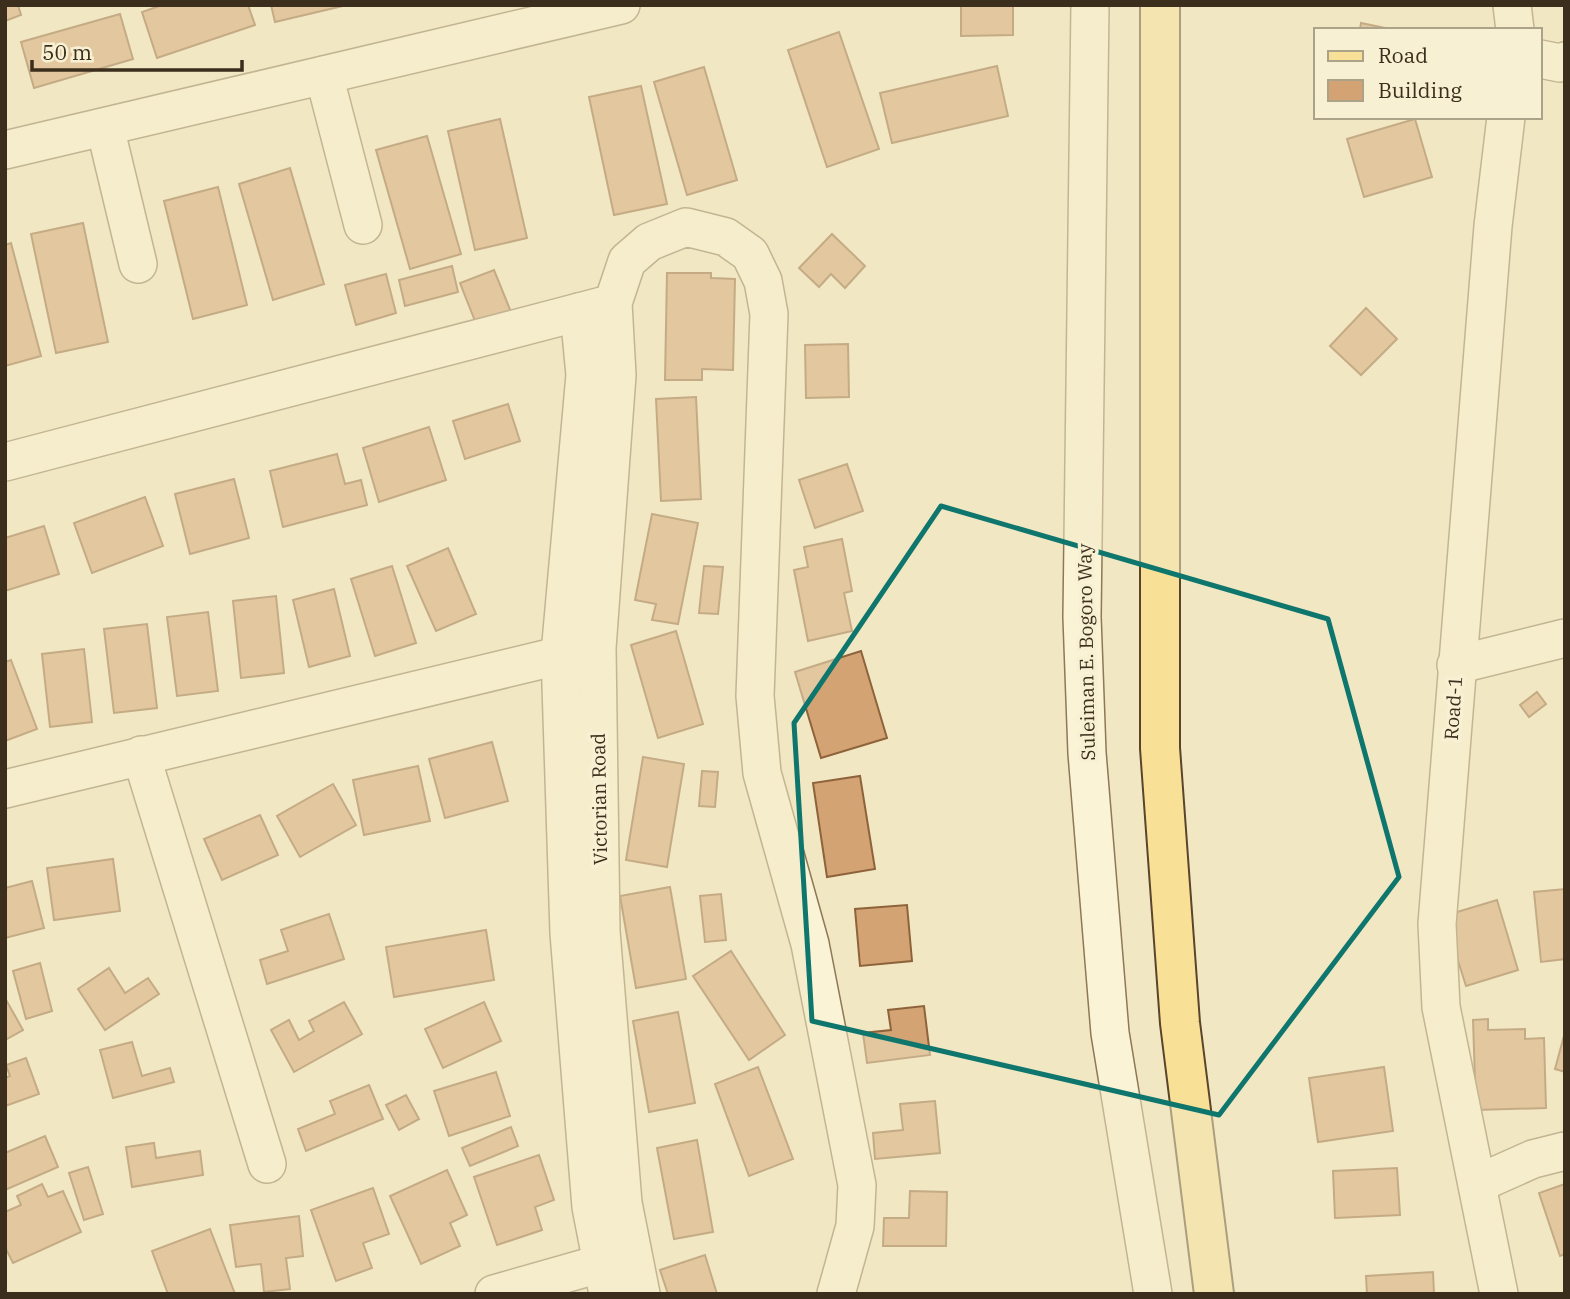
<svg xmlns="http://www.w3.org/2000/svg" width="1570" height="1299" font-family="'IBM Plex Serif',serif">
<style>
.building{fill:#d3a374;stroke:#8e633b;stroke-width:2}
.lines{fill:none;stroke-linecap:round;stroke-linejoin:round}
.minor-casing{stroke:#8d7857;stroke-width:40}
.major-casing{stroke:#5a452c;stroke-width:42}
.minor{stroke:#fbf3d6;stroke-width:37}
.major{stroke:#f8e197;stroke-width:38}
.marked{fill:none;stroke:#0f766e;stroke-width:5;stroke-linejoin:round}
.labels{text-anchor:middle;stroke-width:7;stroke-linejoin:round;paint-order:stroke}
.street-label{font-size:19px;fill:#3b2e1d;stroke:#f8f0d2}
</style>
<rect width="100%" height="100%" fill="#f1e7c2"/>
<g class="building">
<polygon points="5,5 18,5 21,15 5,21"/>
<polygon points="162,5 248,5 255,25 157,58 142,12"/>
<polygon points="271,5 347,5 275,22"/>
<polygon points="961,5 1013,5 1013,35 961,36"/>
<polygon points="120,14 133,59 34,88 21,42"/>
<polygon points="1361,23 1395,30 1360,30"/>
<polygon points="839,32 879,149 827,167 788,50"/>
<polygon points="997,66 1008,116 892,143 880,93"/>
<polygon points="704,67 737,180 687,195 654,82"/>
<polygon points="641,86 667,204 614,215 589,97"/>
<polygon points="500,119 527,238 475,250 448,131"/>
<polygon points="1415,119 1432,177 1364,197 1347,139"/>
<polygon points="427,136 461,254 410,269 376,150"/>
<polygon points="290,168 324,284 273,300 239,184"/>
<polygon points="218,187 247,305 193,319 164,201"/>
<polygon points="83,223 108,342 56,353 31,234"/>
<polygon points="832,234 865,266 845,288 831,274 819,287 799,268"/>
<polygon points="11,243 41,356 5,366 5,245"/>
<polygon points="452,266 458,292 405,306 399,280"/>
<polygon points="494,270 511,312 477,326 460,283"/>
<polygon points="667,273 711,273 711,278 735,279 733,370 702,369 702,380 665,380"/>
<polygon points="386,274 396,313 356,325 345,285"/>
<polygon points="1366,308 1397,339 1361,375 1330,346"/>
<polygon points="848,344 849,397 806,398 805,345"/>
<polygon points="696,397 701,499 661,501 656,399"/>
<polygon points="508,404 520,441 465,459 453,421"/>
<polygon points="429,427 446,480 379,502 363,448"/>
<polygon points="337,454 345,484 361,480 367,505 283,527 270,471"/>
<polygon points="847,464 863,511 815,528 799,480"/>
<polygon points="234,479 249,538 190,554 175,494"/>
<polygon points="145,497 163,546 92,573 74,523"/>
<polygon points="652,514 698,523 678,624 652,620 656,604 635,600"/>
<polygon points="44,526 59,574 5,591 5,538"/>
<polygon points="842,539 852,591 844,593 852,631 808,641 794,570 808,567 804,547"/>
<polygon points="448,548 476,614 436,631 407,566"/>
<polygon points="392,566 416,643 375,656 351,579"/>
<polygon points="704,566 723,567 718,614 699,613"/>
<polygon points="334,589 350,656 309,667 293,600"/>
<polygon points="276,596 284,673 241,678 233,601"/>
<polygon points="208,612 218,691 177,696 167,617"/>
<polygon points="147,624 157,708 114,713 104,629"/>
<polygon points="676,631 703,724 658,738 631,645"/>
<polygon points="84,649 92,722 50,727 42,654"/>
<polygon points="861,651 887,738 821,758 795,672"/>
<polygon points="11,660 37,729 5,741 5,662"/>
<polygon points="1537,692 1546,704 1529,717 1520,705"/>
<polygon points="492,742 508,801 445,818 429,759"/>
<polygon points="643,757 684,764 667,867 626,860"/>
<polygon points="418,766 430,821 364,835 353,780"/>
<polygon points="702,771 718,772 715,807 699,806"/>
<polygon points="860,776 875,869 827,877 813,783"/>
<polygon points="333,784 356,825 300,857 277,816"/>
<polygon points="260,815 278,855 222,880 204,839"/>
<polygon points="113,859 120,911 54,920 47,868"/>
<polygon points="32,881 44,928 5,938 5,888"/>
<polygon points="670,887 686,979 636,988 620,896"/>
<polygon points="1565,889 1565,959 1541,962 1534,892"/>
<polygon points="721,894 726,940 705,942 700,896"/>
<polygon points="1497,900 1518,970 1466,986 1444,916"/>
<polygon points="907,905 912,961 860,966 855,909"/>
<polygon points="329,914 344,959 267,984 260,960 288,951 281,930"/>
<polygon points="486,930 494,980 394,997 386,947"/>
<polygon points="731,951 785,1035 749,1060 693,976"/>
<polygon points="40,963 52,1011 26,1019 13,971"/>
<polygon points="109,968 125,993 148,978 159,994 105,1030 78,989"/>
<polygon points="5,998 23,1030 5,1040"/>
<polygon points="344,1002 362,1034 294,1072 271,1030 289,1020 299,1040 314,1031 309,1021"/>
<polygon points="484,1002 501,1041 443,1068 425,1029"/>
<polygon points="924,1006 930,1055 867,1063 863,1033 891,1030 888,1010"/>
<polygon points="678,1012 695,1103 649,1112 633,1021"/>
<polygon points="1488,1019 1488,1030 1525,1029 1525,1039 1544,1038 1546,1108 1476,1110 1473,1020"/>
<polygon points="1565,1032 1565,1072 1555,1069"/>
<polygon points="132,1042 142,1076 170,1068 174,1082 113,1098 100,1050"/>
<polygon points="26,1058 39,1094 5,1106 5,1078 10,1076 6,1065"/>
<polygon points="758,1067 793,1159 749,1176 715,1084"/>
<polygon points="1384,1067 1393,1131 1318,1142 1309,1078"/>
<polygon points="496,1072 510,1116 449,1136 434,1091"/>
<polygon points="369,1085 383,1119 306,1151 298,1129 335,1114 330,1101"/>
<polygon points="406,1095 419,1119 399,1130 386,1105"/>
<polygon points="935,1101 940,1153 875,1159 873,1133 903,1130 900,1104"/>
<polygon points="511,1127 518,1146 470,1166 462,1148"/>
<polygon points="45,1136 58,1167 5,1190 5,1153"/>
<polygon points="697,1140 713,1232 674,1239 657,1148"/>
<polygon points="154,1143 156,1158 200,1151 203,1175 132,1187 126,1147"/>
<polygon points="539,1155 554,1200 535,1207 542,1230 497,1245 474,1177"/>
<polygon points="88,1167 103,1214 84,1220 69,1173"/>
<polygon points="1397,1168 1400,1215 1335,1218 1333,1171"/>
<polygon points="447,1170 467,1215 450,1223 460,1246 421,1264 390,1196"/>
<polygon points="42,1184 48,1197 63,1191 81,1232 13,1263 5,1247 5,1212 21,1205 17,1196"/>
<polygon points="1565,1184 1565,1254 1560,1256 1539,1193"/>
<polygon points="373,1188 389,1234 363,1243 372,1268 336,1281 311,1210"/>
<polygon points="910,1191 947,1192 946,1246 883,1246 884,1218 909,1218"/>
<polygon points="299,1216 303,1256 286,1258 290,1289 264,1292 261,1264 236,1267 230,1225"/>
<polygon points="210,1229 235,1294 168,1294 152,1251"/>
<polygon points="705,1255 717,1294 668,1294 660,1270"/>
<polygon points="1433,1272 1434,1294 1367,1294 1366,1276"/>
</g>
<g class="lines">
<g class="minor-casing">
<g id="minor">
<polyline points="1090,5 1082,617 1087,753 1110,1033 1153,1294"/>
<polyline points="1512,5 1515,30"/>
<polyline points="1540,59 1560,63 1565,61"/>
<polyline points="324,75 363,225"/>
<polyline points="105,127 138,264"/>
<polyline points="5,150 621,5"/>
<polyline points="579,312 585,375 560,654 569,933 591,1207 608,1294"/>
<polyline points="5,462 602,306"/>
<polyline points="1456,665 1565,638"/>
<polyline points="141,755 267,1164"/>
<polyline points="5,789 583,650"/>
<polyline points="1477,1184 1533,1159 1565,1151"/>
<polyline points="494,1294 624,1257"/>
<polyline points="641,1294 623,1203 601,931 597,648 617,375 613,303 627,261 649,242 686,227 726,237 750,254 763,281 769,314 755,696 762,773 810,944 857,1185 855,1226 836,1294"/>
<polyline points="1499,1294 1441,1007 1437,924 1493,226 1506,117"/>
</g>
</g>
<g class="major-casing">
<polyline id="major" points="1160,5 1160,748 1180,1023 1214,1294"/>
</g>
<use href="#minor" class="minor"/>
<use href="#major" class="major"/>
</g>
<path d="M0 0H1570V1299H0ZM 941,506 L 1328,619 L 1399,877 L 1219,1115 L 812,1021 L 794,723 Z" fill="#f1e7c2" fill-opacity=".55" fill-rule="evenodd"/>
<path class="marked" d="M 941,506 L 1328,619 L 1399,877 L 1219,1115 L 812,1021 L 794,723 Z"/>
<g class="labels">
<g class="street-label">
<text transform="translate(1086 652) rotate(-91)" y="7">Suleiman E. Bogoro Way</text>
<text transform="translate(1453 708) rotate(-86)" y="7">Road-1</text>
<text transform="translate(599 799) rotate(-91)" y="7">Victorian Road</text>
</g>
</g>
<rect width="1570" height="1299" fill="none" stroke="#3b2e1d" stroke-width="14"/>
<rect x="1314" y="28" width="228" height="91" fill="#f8f0d2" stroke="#aca28a" stroke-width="2"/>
<rect x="1328" y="51" width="35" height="10" fill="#f8e197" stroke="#aca28a" stroke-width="2"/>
<text x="1378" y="63" font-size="21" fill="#3b2e1d">Road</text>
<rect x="1328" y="80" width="35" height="21" fill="#d3a374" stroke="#aca28a" stroke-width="2"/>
<text x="1378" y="98" font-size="21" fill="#3b2e1d">Building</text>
<path d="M32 60v10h210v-10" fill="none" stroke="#3b2e1d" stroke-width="3.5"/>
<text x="42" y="60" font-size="21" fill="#3b2e1d" stroke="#f8f0d2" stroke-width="5" paint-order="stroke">50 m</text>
</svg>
